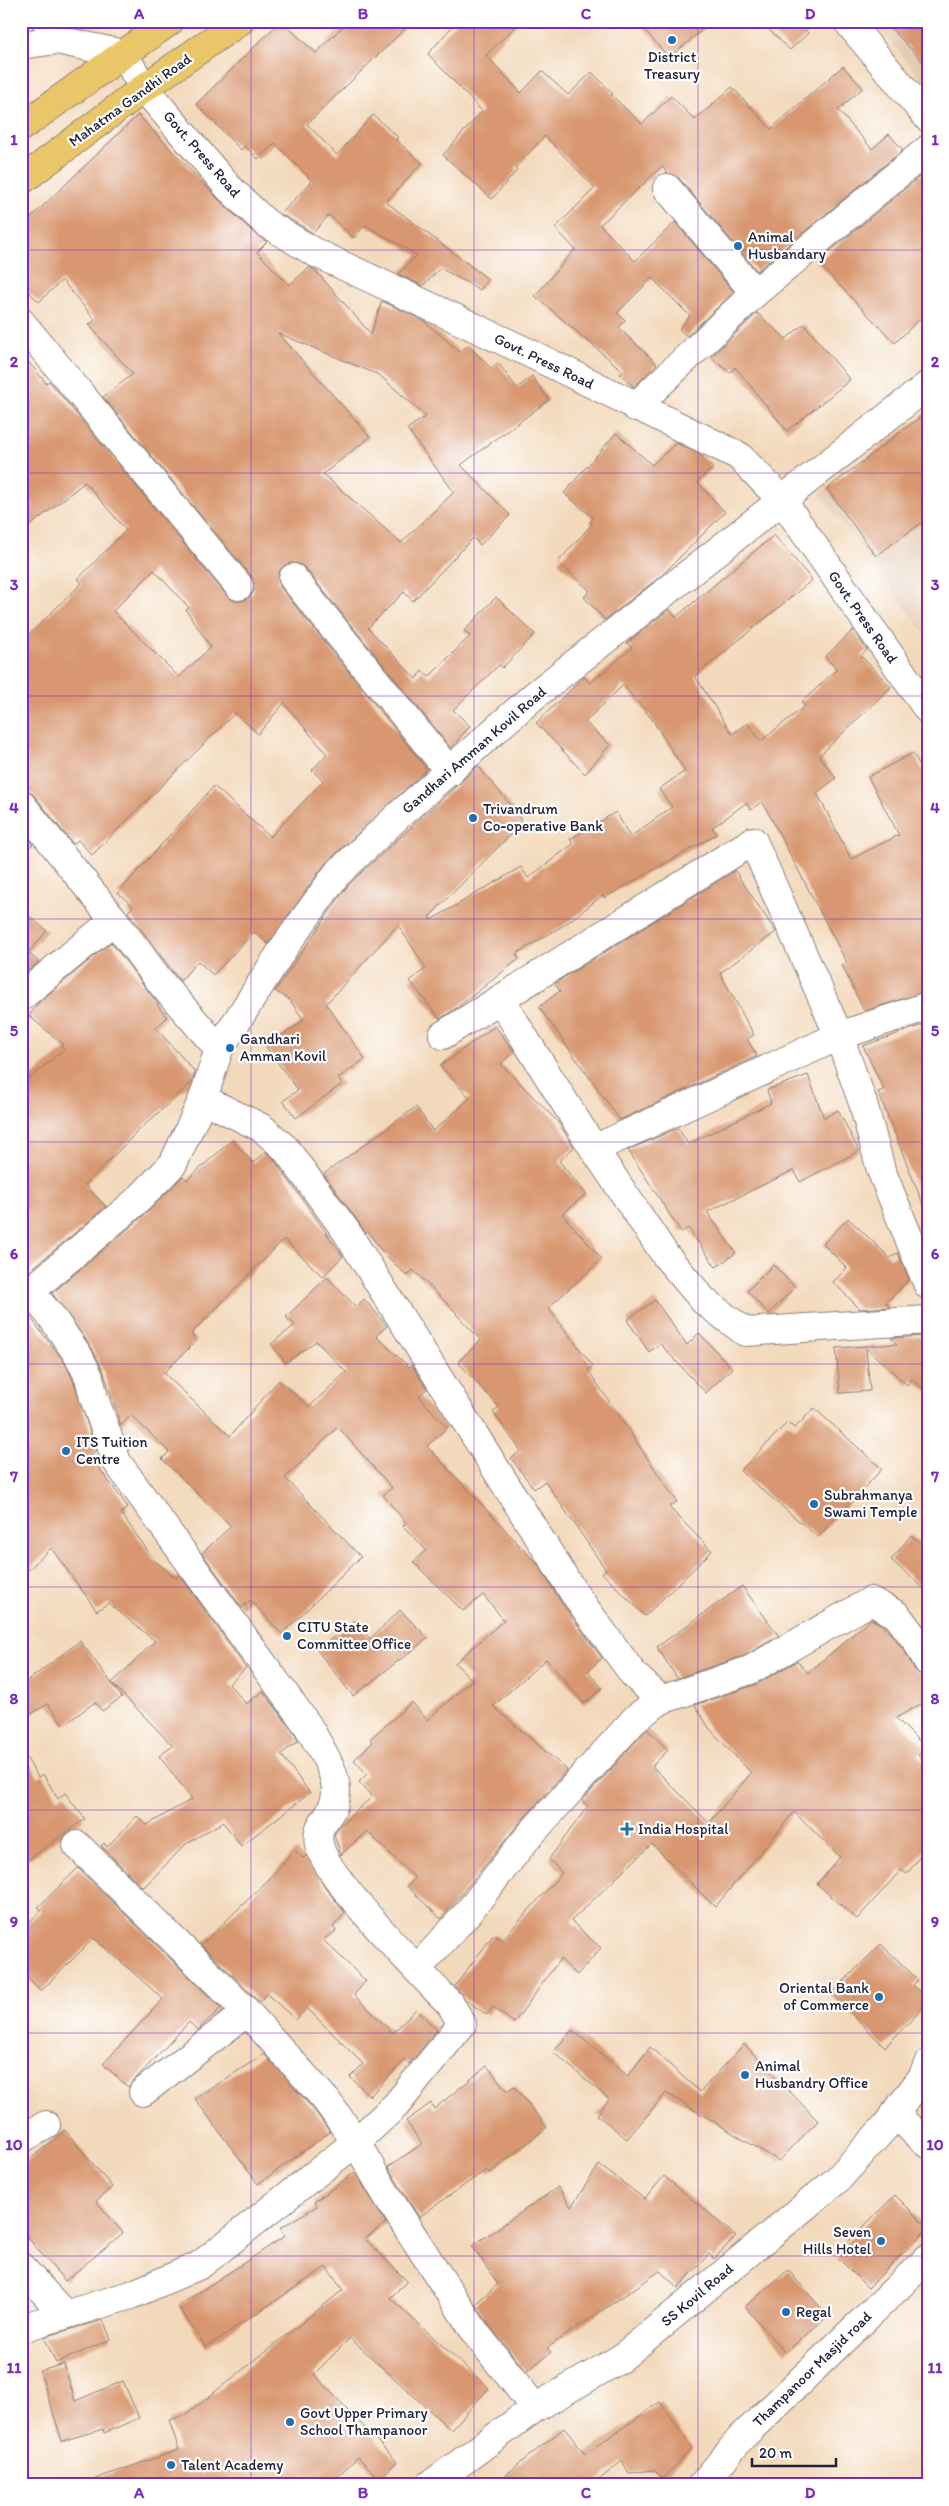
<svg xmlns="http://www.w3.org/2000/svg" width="949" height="2506" font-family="Itim,sans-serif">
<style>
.built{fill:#e4cbb4}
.building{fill:#d89770;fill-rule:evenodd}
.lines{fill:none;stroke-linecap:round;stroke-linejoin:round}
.service-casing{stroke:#8a7e7b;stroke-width:16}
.minor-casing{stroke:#8a7e7b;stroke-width:30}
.tertiary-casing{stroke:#8a7e7b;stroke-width:30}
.primary-casing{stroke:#8a7e7b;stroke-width:30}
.service{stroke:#fff;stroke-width:14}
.minor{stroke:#fff;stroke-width:28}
.tertiary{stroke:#fff;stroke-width:28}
.primary{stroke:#e9c769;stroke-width:28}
.grid{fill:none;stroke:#7b2cbf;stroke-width:1;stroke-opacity:0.55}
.poi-dot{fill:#1f6fb2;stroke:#fff;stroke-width:2}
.labels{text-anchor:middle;stroke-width:4.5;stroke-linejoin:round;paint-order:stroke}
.poi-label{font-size:15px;fill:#22223b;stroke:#fff;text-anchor:start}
.street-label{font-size:15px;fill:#22223b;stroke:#fff}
.neatline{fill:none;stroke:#7b2cbf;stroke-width:2}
.grid-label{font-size:16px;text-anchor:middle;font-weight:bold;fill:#7b2cbf}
</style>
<rect width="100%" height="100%" fill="#fff"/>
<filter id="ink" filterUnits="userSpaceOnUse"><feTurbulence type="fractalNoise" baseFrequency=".02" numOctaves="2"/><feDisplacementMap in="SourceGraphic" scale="10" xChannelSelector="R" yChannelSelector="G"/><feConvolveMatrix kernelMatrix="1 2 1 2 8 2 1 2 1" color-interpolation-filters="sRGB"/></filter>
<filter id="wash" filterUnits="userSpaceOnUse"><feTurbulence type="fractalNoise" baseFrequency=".0096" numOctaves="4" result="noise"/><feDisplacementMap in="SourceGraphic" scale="20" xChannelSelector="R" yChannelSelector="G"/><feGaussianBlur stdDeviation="1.12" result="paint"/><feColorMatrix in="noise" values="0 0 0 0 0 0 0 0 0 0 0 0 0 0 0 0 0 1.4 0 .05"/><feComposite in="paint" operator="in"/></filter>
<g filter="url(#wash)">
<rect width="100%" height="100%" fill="#f3d9bb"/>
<g class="built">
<polygon points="874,21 928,21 928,87"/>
<polygon points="928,415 928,638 820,494"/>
</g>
<g id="blocks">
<g class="building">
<polygon points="281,21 316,53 348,21 413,21 307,124 337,155 373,115 398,137 396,140 422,163 386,202 488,279 480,290 440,268 423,286 398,274 417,255 365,225 354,238 329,215 313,233 281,214 312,181 275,143 258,159 245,146 241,150 196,104"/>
<polygon points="457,21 521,21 486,55 521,93 542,71 568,95 592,72 613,94 611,95 642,124 671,96 695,120 732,87 771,129 843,66 863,88 838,110 872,149 889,134 903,150 757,271 679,178 667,173 662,166 600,225 635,261 675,222 734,292 687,336 679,329 690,316 652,278 617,313 625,320 619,328 657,364 634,387 620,374 623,371 535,296 575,249 555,228 595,188 545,136 515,168 517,170 492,199 443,155 482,111 428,54"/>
<polygon points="637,21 713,21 669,58"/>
<polygon points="760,21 796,21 808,33 790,50"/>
<polygon points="884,21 928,21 928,67"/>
<path d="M 138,115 L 217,198 L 255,234 L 267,242 L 257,252 L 289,285 L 310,267 L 315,270 L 371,334 L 382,301 L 424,321 L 460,352 L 468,345 L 491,368 L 498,363 L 517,388 L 532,376 L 549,400 L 461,465 L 510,515 L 480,545 L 473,538 L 413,601 L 404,592 L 368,628 L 416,679 L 422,671 L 429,677 L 470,636 L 464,631 L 496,597 L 535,634 L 502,668 L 499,665 L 453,710 L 470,726 L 451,748 L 305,568 L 299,564 L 291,563 L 284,566 L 279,572 L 278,580 L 281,588 L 427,769 L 325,864 L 268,944 L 254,932 L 213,975 L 198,961 L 180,981 L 128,912 L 133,906 L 118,893 L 214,786 L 270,837 L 323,781 L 312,770 L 327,754 L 284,703 L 258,734 L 235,713 L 92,855 L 78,840 L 73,844 L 33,794 L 21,789 L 21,642 L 82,583 L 78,579 L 126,530 L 85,482 L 21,533 L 21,353 L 46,383 L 49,381 L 227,596 L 234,601 L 242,601 L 249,598 L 254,591 L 254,583 L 251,576 L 103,397 L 133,374 L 89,325 L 95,320 L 62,280 L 39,302 L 21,284 L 21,227 ZM 278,333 L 379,375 L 426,416 L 407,429 L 454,492 L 401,543 L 323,474 L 370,437 ZM 154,570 L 189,608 L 186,610 L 211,647 L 179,677 L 113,611 Z"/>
<polygon points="924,173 928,177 928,311 895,343 817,262"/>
<polygon points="757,313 786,339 804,324 850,380 787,431 735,367 730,373 711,357"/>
<polygon points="928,411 928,518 876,556 827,489"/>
<polygon points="616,433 652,465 676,443 699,454 713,468 697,482 725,512 662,575 605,620 584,597 590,591 558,562 592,524 590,522 593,518 564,493"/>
<polygon points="774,535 812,580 695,676 732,734 747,723 761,741 805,706 801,703 837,669 825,657 853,630 867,650 861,656 891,687 819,756 836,778 817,793 851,859 899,835 868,777 913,753 928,780 928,991 864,1011 842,965 847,963 762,801 751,810 746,803 712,828 717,834 604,898 603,895 567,923 516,954 519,959 458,1007 440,1019 410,981 426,968 398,925 326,1004 365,1059 338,1078 342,1084 296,1118 283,1101 298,1090 266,1047 304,1020 289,999 275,991 348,885 478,766 520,816 520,825 429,917 431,920 521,867 528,878 573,844 570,839 616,812 630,837 672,807 659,789 685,771 652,719 623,685 585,722 610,745 585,774 536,723 584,677 590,683 632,648 627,643 669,609 676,617"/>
<polygon points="21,829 33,844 21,855"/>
<polygon points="735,871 776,932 720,973 754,1035 747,1039 757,1056 620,1120 539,1007 560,991 555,984 560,980"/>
<polygon points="21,909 47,931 28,953 39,962 21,977"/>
<polygon points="111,942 158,1004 157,1005 167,1017 156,1028 195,1072 192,1082 136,1133 85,1185 106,1207 21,1278 21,1086 64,1049 61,1046 63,1044 29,1016 39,1002"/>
<polygon points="928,1023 928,1214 927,1214 878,1092 884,1090 863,1046"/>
<polygon points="495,1026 514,1051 501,1064 558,1122 574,1147 559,1161 586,1194 562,1214 602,1259 548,1308 593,1366 588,1370 677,1502 669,1507 712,1551 645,1616 602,1573 606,1570 545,1481 534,1489 511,1458 521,1451 493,1412 499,1407 458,1362 481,1340 456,1314 457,1313 413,1270 407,1276 380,1249 368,1231 366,1233 324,1174 416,1107 433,1131 470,1098 440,1066"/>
<polygon points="808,1075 824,1118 838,1110 859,1151 800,1182 794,1170 707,1212 736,1253 716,1267 688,1228 681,1232 628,1150 678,1128 688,1144 771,1103 767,1090"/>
<polygon points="232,1140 253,1163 266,1152 272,1157 343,1256 323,1277 284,1239 191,1334 197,1340 164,1373 230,1436 279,1380 309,1407 346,1372 316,1341 286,1363 271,1344 295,1325 286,1317 327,1277 356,1307 364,1299 387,1326 376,1336 409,1367 412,1365 427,1389 419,1396 447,1428 427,1446 538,1565 561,1602 602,1658 588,1671 602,1688 584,1704 546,1659 493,1706 567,1770 516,1827 441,1919 407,1886 415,1878 367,1831 341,1855 334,1835 340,1825 372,1797 359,1782 367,1774 354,1760 373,1742 370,1739 412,1702 427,1720 472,1680 455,1663 504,1620 483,1595 463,1611 413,1562 426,1550 403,1526 406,1523 383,1495 392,1488 338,1427 285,1478 361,1557 282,1634 250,1600 242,1608 202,1553 231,1526 162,1459 169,1452 131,1415 121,1426 103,1370 92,1348 52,1293 149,1211 183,1176 187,1180"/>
<polygon points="848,1218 890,1258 898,1253 909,1279 886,1303 890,1307 860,1309 833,1282 847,1268 823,1244"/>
<polygon points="773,1265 795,1287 769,1314 747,1291"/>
<polygon points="655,1300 687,1345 699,1333 732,1368 706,1393 660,1344 649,1352 627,1320"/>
<polygon points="27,1313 65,1363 74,1382 96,1450 90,1456 128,1507 121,1513 155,1561 176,1578 180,1575 246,1668 229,1684 246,1704 263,1691 295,1734 298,1741 281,1754 310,1793 241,1846 223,1822 186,1844 143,1888 101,1846 104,1843 107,1847 137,1816 147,1825 192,1799 159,1756 173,1746 112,1683 155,1641 108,1603 97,1611 51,1548 21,1577 21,1314"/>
<polygon points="923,1336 928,1341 928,1393 912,1379 907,1385 866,1348 870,1391 840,1393 836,1348 897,1344 891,1338"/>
<polygon points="814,1408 882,1469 818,1537 740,1471 787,1423 795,1428"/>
<polygon points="911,1535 928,1549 928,1592 891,1560"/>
<polygon points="742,1586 779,1636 744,1656 677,1678 657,1647"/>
<polygon points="400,1610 428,1638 353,1696 317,1650 355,1620 370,1639"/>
<polygon points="871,1619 884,1626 904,1650 915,1670 924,1677 928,1683 928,1700 896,1718 925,1747 918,1755 928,1765 928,1845 907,1874 901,1870 857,1919 817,1884 840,1857 794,1812 715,1907 652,1844 571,1921 601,1948 577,1975 560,1959 514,2023 493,2007 487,2015 465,1999 455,1986 494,1934 502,1940 562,1873 549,1859 588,1806 582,1801 647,1729 668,1750 652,1766 709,1823 751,1773 709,1728 695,1705 755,1685 797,1661 808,1673"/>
<polygon points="80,1641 122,1697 102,1711 95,1702 64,1725 48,1704 21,1720 21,1686"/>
<polygon points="21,1749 38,1777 43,1774 58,1799 65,1793 85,1819 21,1865"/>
<polygon points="295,1850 303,1858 307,1855 325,1887 345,1913 333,1927 336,1931 323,1940 366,1981 354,1995 393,2033 416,2009 437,2030 409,2064 405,2060 370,2096 350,2077 363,2064 307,2008 296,2020 267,1994 260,2002 201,1945 269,1879"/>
<polygon points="78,1868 221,2008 198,2030 189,2022 128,2087 103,2064 163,1999 94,1938 41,1991 21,1971 21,1930 42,1910 38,1907"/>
<polygon points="881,1944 918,1980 913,1985 928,1999 928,2003 885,2047 831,1994"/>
<polygon points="572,2030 628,2076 650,2047 700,2092 744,2044 818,2121 779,2161 666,2093 627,2139 597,2115 609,2099 553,2052"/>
<polygon points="264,2054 314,2110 330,2132 258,2184 195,2099"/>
<polygon points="487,2066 507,2091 514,2086 547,2127 490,2173 486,2170 419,2217 388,2167 422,2144 406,2121 431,2103 434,2109"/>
<polygon points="65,2130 112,2187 96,2201 123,2233 65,2281 21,2230 21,2167"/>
<polygon points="599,2165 645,2199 664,2176 736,2236 714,2259 709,2254 678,2288 660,2271 547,2348 551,2352 526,2372 490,2326 475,2304 498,2284 472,2246 558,2187 571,2207"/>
<polygon points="355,2172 386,2223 365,2239 407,2281 390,2298 489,2388 451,2430 350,2338 314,2374 397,2462 379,2479 358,2457 328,2485 89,2485 89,2481 179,2450 169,2420 186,2415 343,2290 326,2267 206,2347 178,2306 285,2236 280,2228 317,2206 314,2202"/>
<polygon points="895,2195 928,2228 868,2288 835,2255"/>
<polygon points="788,2270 828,2316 785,2353 745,2307"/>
<polygon points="103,2320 111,2339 56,2363 44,2337"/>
<polygon points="64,2364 75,2401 123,2381 139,2418 104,2433 103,2429 62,2441 40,2371"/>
<polygon points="660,2402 692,2448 663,2479 654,2470 629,2473 622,2461 593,2485 493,2485 564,2428 585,2454"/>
</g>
</g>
</g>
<g filter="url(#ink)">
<use href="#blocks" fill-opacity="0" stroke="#8a7e7b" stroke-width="1"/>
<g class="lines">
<g class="service-casing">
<polyline id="service" points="37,21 57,40"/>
</g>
<g class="minor-casing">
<g id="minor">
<polyline points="123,54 144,88"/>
<polyline points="755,293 928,149"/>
<polyline points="21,322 239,586"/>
<polyline points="635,407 755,293 667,188"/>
<polyline points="293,578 450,772"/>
<polyline points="21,804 114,920 162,984 219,1049"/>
<polyline points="21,997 114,920"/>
<polyline points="500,999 594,1149 666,1256 704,1301 745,1332 928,1320"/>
<polyline points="443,1035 753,841 839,1036 863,1103 881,1170 928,1285"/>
<polyline points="203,1099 262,1128 285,1148 346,1231 574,1593 634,1675 661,1700 750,1670 871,1601 897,1615 917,1642 928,1662"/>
<polyline points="594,1149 839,1036 928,1006"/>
<polyline points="77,1845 247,2012 326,2100 356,2142 387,2196 477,2335 535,2408"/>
<polyline points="417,1969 466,1915 528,1837 637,1717 661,1700"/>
<polyline points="143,2092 247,2012"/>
<polyline points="894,2114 928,2144"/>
<polyline points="21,2139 46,2125"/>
<polyline points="21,2267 65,2315"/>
<path d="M 21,2328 L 131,2295 L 200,2265 L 356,2142 L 396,2105 L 462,2024 L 451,2005 C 424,1977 324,1876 319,1844 C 315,1824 329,1820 334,1803 C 343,1778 319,1747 308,1726 L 117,1462 L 94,1398 L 89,1377 L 78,1355 L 51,1316 L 30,1292"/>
<polyline points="702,2485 741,2438 928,2258"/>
</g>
</g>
<g class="tertiary-casing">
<g id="tertiary">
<polyline points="847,21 928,118"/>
<polyline points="21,45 57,40 123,54"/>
<polyline points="144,88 228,187 266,223 314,252 525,351 739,456 782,500 928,710"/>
<polyline points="21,1299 139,1199 173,1164 203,1099 219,1049 285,946 336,875 399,815 535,695 928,385"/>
<polyline points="430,2485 535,2408 620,2359 838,2179 885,2127 923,2076 928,2064"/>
</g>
</g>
<g class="primary-casing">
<g id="primary">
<polyline points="21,127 170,21"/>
<polyline points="21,181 144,88 240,21"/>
</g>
</g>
<use href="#service" class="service"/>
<use href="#minor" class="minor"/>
<use href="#tertiary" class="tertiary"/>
<use href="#primary" class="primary"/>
</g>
</g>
<path class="grid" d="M 251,21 L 251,2485M 474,21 L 474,2485M 698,21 L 698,2485M 21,250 L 928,250M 21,473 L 928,473M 21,696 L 928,696M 21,919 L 928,919M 21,1142 L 928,1142M 21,1364 L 928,1364M 21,1587 L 928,1587M 21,1810 L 928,1810M 21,2033 L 928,2033M 21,2256 L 928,2256"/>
<g class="poi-dot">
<circle cx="672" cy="40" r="5"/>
<circle cx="738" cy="246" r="5"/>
<circle cx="473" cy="818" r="5"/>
<circle cx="230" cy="1048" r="5"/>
<circle cx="66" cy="1451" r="5"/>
<circle cx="814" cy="1504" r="5"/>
<circle cx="287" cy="1636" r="5"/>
<path d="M624.5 1821.5h5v5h5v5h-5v5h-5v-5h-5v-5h5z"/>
<circle cx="879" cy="1997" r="5"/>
<circle cx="745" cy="2075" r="5"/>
<circle cx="881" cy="2241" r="5"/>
<circle cx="786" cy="2312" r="5"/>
<circle cx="290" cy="2422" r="5"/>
<circle cx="171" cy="2465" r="5"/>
</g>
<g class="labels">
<g class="poi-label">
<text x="672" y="62" text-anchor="middle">District<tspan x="672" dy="17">Treasury</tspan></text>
<text x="748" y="242">Animal<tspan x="748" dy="17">Husbandary</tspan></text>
<text x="483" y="814">Trivandrum<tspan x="483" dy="17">Co-operative Bank</tspan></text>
<text x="240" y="1044">Gandhari<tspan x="240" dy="17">Amman Kovil</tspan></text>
<text x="76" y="1447">ITS Tuition<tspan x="76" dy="17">Centre</tspan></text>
<text x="824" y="1500">Subrahmanya<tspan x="824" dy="17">Swami Temple</tspan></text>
<text x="297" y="1632">CITU State<tspan x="297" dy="17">Committee Office</tspan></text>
<text x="638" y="1834">India Hospital</text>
<text x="869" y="1993" text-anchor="end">Oriental Bank<tspan x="869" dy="17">of Commerce</tspan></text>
<text x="755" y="2071">Animal<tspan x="755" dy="17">Husbandry Office</tspan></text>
<text x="871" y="2237" text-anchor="end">Seven<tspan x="871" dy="17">Hills Hotel</tspan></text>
<text x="796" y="2317">Regal</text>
<text x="300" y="2418">Govt Upper Primary<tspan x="300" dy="17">School Thampanoor</tspan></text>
<text x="181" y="2470">Talent Academy</text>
</g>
<g class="street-label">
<text transform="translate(130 100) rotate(-36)" y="5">Mahatma Gandhi Road</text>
<text transform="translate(202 154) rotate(49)" y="5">Govt. Press Road</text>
<text transform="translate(544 361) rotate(26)" y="5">Govt. Press Road</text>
<text transform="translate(863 617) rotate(55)" y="5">Govt. Press Road</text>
<text transform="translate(474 750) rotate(-41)" y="5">Gandhari Amman Kovil Road</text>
<text transform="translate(697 2295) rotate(-40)" y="5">SS Kovil Road</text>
<text transform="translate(812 2369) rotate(-44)" y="5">Thampanoor Masjid road</text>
</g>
</g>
<rect width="949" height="2506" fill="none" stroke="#fff" stroke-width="55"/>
<path d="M752 2458v8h84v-8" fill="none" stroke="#22223b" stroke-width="2.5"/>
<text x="759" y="2458" font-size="15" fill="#22223b" stroke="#ffffff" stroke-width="4" paint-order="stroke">20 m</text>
<rect x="28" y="28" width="894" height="2450" class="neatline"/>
<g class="grid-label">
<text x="139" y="19">A</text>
<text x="363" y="19">B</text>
<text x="586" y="19">C</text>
<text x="810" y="19">D</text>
<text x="14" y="145">1</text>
<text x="935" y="145">1</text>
<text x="14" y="367">2</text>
<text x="935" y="367">2</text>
<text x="14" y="590">3</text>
<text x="935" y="590">3</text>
<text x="14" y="813">4</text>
<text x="935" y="813">4</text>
<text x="14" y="1036">5</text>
<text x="935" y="1036">5</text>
<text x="14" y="1259">6</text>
<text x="935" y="1259">6</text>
<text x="14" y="1482">7</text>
<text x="935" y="1482">7</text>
<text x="14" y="1704">8</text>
<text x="935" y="1704">8</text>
<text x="14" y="1927">9</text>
<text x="935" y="1927">9</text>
<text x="14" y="2150">10</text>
<text x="935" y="2150">10</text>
<text x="14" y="2373">11</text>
<text x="935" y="2373">11</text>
<text x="139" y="2498">A</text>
<text x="363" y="2498">B</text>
<text x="586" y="2498">C</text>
<text x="810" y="2498">D</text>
</g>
</svg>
